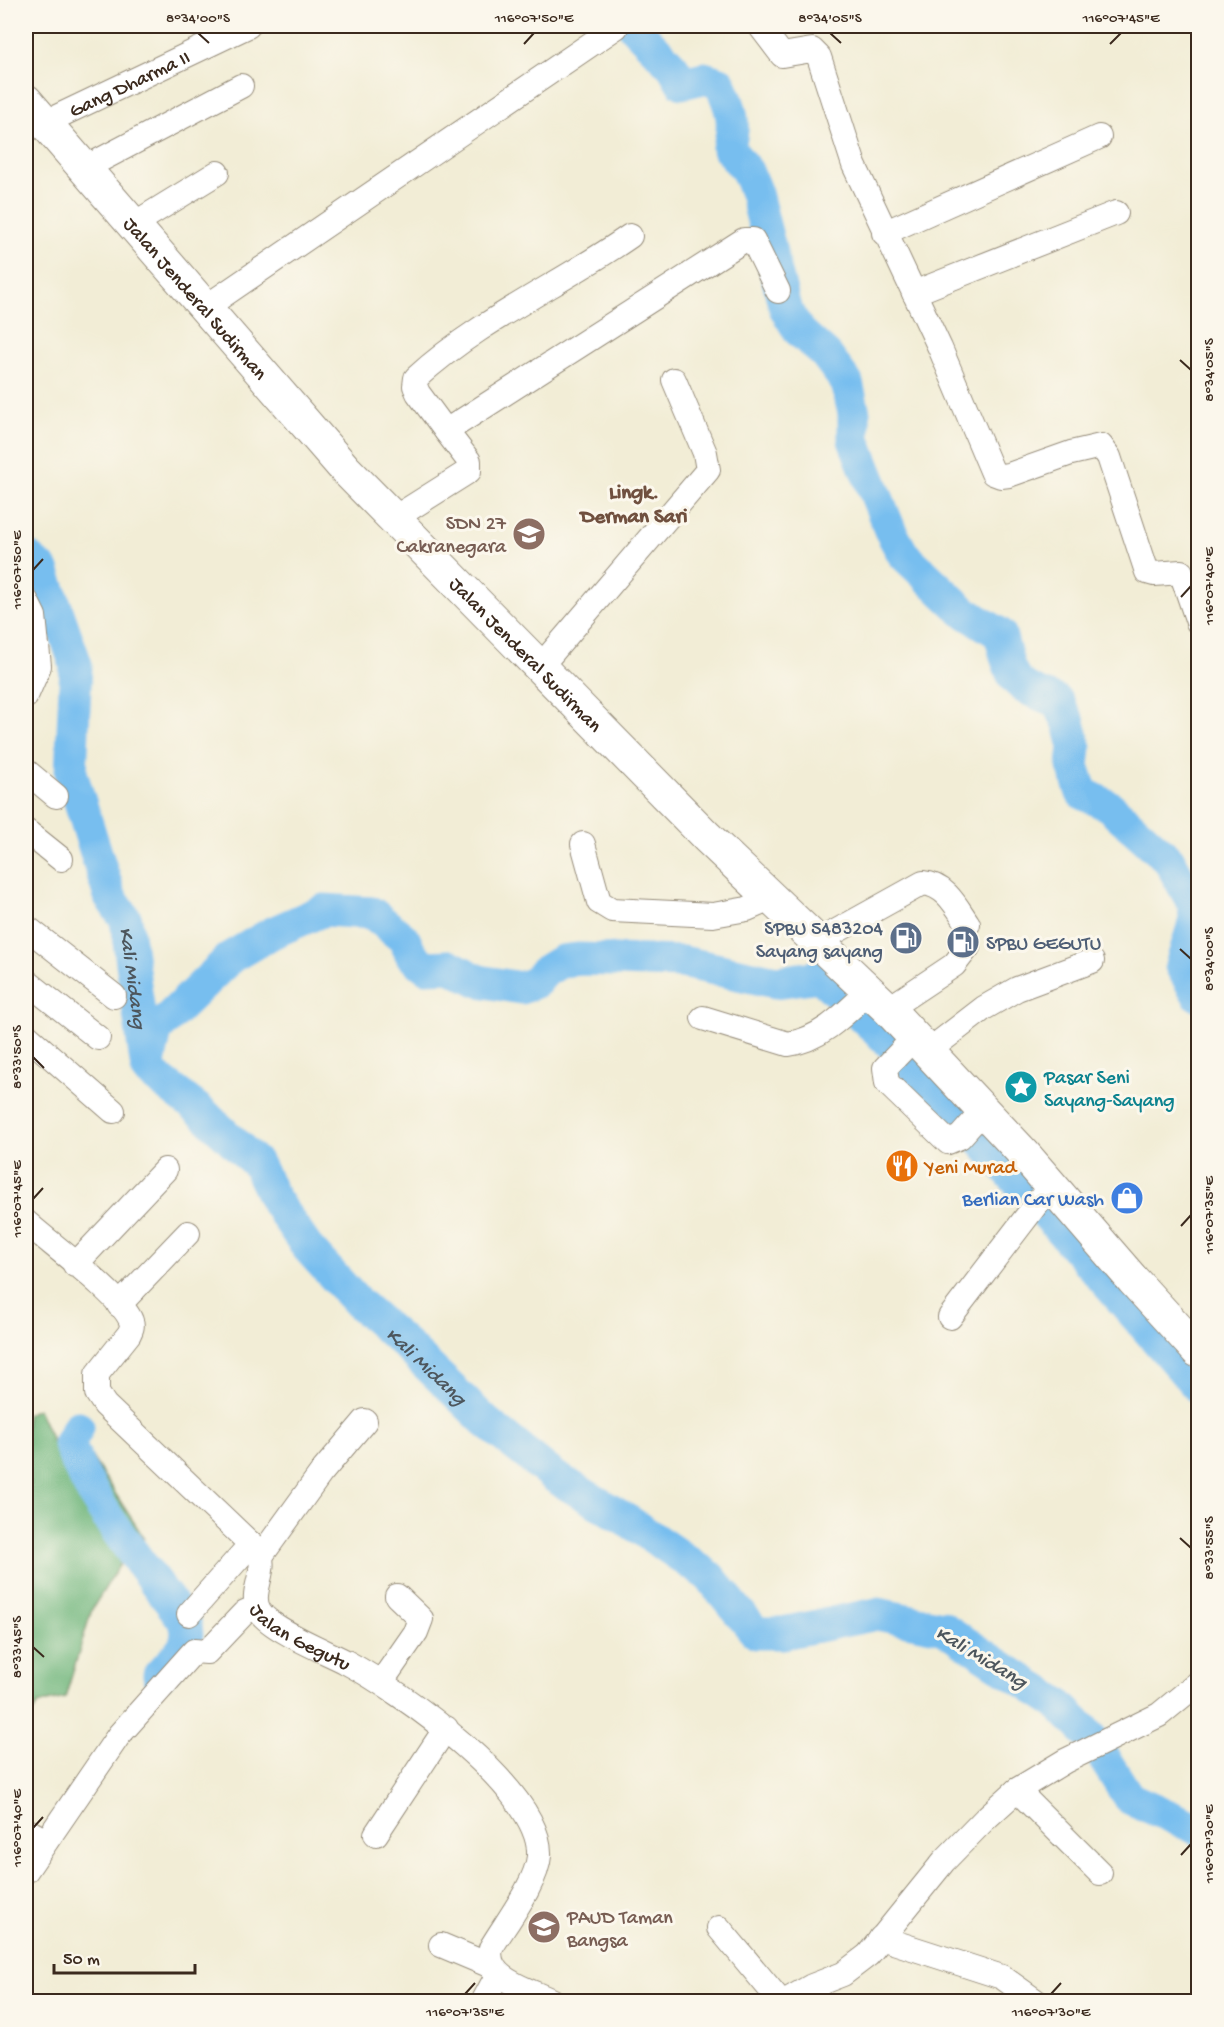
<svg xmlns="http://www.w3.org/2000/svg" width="1224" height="2027" font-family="'Gochi Hand',sans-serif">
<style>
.forest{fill:#70b67b;stroke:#56704c;stroke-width:1.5}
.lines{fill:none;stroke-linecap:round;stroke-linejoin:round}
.river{stroke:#77beef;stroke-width:33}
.minor-casing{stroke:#968c7a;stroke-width:26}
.highway-casing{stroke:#968c7a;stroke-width:35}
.minor{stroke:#fff;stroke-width:24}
.highway{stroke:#fff;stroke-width:33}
.ticks{fill:none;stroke:#3b2a1e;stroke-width:2}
.labels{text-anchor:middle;stroke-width:6;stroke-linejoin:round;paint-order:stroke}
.street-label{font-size:20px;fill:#3b2a1e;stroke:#fbf7ec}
.education-label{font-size:20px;fill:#785e54;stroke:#fbf7ec;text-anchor:end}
.service-label{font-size:20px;fill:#4e5e75;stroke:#fbf7ec;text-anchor:end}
.culture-label{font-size:20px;fill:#0d838f;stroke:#fbf7ec;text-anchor:start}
.food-label{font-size:20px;fill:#c56008;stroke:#fbf7ec;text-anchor:start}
.shop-label{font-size:20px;fill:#366cbe;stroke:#fbf7ec;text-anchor:end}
.neighbourhood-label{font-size:21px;font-weight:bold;fill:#70503f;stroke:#fbf7ec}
.water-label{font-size:21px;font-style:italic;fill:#4d565d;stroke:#fbf7ec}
.neatline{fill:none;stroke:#3b2a1e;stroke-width:2}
.ticks-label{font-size:15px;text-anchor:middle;fill:#3b2a1e}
</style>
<rect width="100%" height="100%" fill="#fbf7ec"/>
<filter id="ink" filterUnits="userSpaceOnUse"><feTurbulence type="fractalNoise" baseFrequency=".0167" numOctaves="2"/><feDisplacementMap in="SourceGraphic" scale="12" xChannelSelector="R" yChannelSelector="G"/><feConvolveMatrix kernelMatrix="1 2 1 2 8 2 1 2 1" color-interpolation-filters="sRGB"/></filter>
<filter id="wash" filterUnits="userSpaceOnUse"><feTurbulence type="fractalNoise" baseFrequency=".008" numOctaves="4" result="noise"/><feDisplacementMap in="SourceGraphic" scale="24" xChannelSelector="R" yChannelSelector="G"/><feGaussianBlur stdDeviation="1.35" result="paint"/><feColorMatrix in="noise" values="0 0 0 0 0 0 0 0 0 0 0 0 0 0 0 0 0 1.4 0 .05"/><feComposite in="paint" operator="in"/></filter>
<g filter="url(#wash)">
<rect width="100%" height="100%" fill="#f2edd6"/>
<polygon class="forest" points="38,1409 54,1445 89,1453 144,1538 122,1561 92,1609 65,1698 38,1704 26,1723 26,1414"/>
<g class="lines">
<g class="river">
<path d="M 633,26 L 673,67 L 682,83 L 704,78 L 720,83 C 731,107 737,123 728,148 L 747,171 L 756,193 L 785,308 L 799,331 L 826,355 L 847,383 L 854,413 L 854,440 L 890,530 L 903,554 L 963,611 L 1000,634 C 1013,681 1009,684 1057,701 L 1069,723 L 1075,747 L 1073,766 L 1082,793 L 1109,806 L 1169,860 L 1194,905 L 1195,920 L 1181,966 L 1198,995"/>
<path id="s1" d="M 26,556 L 43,570 L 76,665 L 71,773 L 110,897 L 126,920 L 147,1070 L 203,1113 L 258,1165 L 274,1199 L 307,1247 L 357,1302 L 404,1343 L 486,1422 L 555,1477 L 630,1522 L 709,1576 L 756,1633 L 783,1633 L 877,1614 L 942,1627 L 1057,1703 L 1090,1736 L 1129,1798 L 1198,1829"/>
<polyline points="149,1063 156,1030 231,957 272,933 324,910 372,913 404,939 412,956 426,967 450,966 479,981 521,988 536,982 544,972 562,961 579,959 682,962 776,982 820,976 889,1042 976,1134 1198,1387"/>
<path d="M 78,1427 L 69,1444 C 95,1511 143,1565 185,1622 C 193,1648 174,1657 159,1675"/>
</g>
</g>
</g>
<g filter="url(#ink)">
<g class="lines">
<g class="minor-casing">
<g id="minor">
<polyline points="760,26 782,55 812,50 819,57 854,165 940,348 993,473 1001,476 1009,475 1071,453 1101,446 1109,457 1147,572 1154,574 1181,572 1198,622"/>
<path id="s2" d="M 44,123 L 248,26"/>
<polyline points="85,168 241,86"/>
<polyline points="134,224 217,173"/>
<polyline points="884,233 1099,137"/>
<polyline points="914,293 1116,213"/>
<polyline points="206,307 616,27"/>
<path d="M 446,431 L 418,393 L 415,386 L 416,378 C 479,320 560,285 630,236"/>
<polyline points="393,519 469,471 469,461 446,431 744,240 753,240 778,291"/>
<polyline points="26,600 34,616 39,666 26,696"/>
<polyline points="539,668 708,470 705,453 674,380"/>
<polyline points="26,771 56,796"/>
<polyline points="26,831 61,859"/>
<polyline points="583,844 599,902 612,910 713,915 747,909 770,899"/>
<polyline points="26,927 114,996"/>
<path d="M 815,943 L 923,883 C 946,885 956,906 968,924"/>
<polyline points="26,981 98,1038"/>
<polyline points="888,1009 954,965 968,947"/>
<path d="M 703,1018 L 788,1044 C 820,1040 845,1014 868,992"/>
<polyline points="26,1035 113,1111"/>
<polyline points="914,1038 885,1068 887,1083 948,1142 960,1137 983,1111"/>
<polyline points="927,1052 984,1008 1017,989 1092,961"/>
<path id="s3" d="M 26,1222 C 49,1243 122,1296 131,1321 C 133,1326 131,1330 129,1334 L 97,1374 L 97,1393 L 105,1405 L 258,1551 C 270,1569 247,1594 260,1612 C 272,1630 325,1651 346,1662 C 399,1690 543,1791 539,1856 C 537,1883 505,1924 491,1948 C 483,1980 532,1990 554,2002"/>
<polyline points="75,1265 165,1170"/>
<polyline points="119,1305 188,1233"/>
<polyline points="950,1317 1051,1185"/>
<polyline points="261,1556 321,1473 365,1421"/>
<polyline points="189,1614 251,1544"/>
<polyline points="382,1681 416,1632 421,1619 397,1596"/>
<polyline points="1017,1790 1100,1873"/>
<polyline points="26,1830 46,1841"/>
<polyline points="376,1834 446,1728"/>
<polyline points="26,1871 119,1735 194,1651 207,1652 245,1612 257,1607"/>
<polyline points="719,1928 781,2002"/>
<polyline points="881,1938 1002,1977 1037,2002"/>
<polyline points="441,1945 491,1966"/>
<polyline points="483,2002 498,1974"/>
<polyline points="784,2002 812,1986 843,1974 868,1955 944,1861 985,1819 1017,1790 1065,1761 1159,1715 1198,1683"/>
</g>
</g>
<g class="highway-casing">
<g id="highway">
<path id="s4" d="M 26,101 L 345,469 L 707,837 L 888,1009 L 1024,1154 L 1133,1280 L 1198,1351"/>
</g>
</g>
<use href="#minor" class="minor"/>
<use href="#highway" class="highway"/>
</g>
</g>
<path class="ticks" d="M 198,33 L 209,43M 830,33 L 841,43M 524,44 L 534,33M 1110,44 L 1121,33M 1180,360 L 1191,370M 33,570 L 43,559M 1181,597 L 1191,586M 1180,949 L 1191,959M 33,1057 L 44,1068M 33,1199 L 43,1188M 1181,1226 L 1191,1215M 1180,1538 L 1191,1548M 33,1647 L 44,1657M 33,1828 L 43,1817M 1181,1855 L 1191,1844M 465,1994 L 475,1983M 1051,1994 L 1061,1983"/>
<defs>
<g id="school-disc" transform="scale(1.725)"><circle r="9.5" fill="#8d6e63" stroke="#fbf7ec"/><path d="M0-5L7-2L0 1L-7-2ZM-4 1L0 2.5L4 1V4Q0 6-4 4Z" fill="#fff"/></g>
<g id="fuel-disc" transform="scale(1.725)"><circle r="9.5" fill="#5c6f8a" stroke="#fbf7ec"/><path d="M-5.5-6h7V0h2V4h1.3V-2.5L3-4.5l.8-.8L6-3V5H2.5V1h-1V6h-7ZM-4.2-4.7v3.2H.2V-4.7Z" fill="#fff"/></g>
<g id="sight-disc" transform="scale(1.725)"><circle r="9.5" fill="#0f9aa8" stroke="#fbf7ec"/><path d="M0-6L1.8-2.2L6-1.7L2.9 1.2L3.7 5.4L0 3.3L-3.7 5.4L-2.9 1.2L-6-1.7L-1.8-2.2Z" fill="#fff"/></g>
<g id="restaurant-disc" transform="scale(1.725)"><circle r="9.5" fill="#e8710a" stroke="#fbf7ec"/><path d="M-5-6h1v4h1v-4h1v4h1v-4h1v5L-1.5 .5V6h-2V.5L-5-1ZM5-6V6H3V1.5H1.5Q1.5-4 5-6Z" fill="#fff"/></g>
<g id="shop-disc" transform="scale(1.725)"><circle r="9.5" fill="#3f7fe0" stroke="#fbf7ec"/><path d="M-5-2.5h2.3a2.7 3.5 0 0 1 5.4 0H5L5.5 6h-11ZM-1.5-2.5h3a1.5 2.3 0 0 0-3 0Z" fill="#fff"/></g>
</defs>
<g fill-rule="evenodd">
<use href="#school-disc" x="529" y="534"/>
<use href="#fuel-disc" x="906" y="938"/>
<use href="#fuel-disc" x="963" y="942"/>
<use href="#sight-disc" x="1021" y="1087"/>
<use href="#restaurant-disc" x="902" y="1166"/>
<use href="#shop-disc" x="1127" y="1198"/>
<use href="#school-disc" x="544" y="1927"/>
</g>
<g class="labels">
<g class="street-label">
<text dy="7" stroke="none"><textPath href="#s2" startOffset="94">Gang Dharma II</textPath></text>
<text dy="7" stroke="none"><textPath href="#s4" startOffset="260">Jalan Jenderal Sudirman</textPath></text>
<text dy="7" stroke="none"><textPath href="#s4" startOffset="746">Jalan Jenderal Sudirman</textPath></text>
<text dy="7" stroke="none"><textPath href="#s3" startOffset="566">Jalan Gegutu</textPath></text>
</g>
<g class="education-label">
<text x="506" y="529">SDN 27<tspan x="506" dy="23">Cakranegara</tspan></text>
<text x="567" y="1923" text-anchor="start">PAUD Taman<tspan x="567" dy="23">Bangsa</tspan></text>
</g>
<g class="service-label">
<text x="883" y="934">SPBU 5483204<tspan x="883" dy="23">Sayang sayang</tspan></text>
<text x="986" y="949" text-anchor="start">SPBU GEGUTU</text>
</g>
<g class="culture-label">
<text x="1044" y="1083">Pasar Seni<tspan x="1044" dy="23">Sayang-Sayang</tspan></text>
</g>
<g class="food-label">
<text x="925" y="1173">Yeni Murad</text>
</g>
<g class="shop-label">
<text x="1104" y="1205">Berlian Car Wash</text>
</g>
<g class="neighbourhood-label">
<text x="634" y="498">Lingk.<tspan x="634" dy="24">Derman Sari</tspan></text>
</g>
<g class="water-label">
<text dy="7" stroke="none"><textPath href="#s1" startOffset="447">Kali Midang</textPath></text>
<text dy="7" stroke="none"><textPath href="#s1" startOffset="951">Kali Midang</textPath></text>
<text transform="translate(982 1656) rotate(31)" y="7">Kali Midang</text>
</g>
</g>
<rect width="1224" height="2027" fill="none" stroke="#fbf7ec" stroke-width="66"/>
<path d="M54 1964v9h141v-9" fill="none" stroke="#3b2a1e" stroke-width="3"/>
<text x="63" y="1964" font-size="18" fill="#3b2a1e" stroke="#fbf7ec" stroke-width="4.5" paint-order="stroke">50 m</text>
<rect x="33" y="33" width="1158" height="1961" class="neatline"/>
<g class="ticks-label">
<text x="198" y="22">8°34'00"S</text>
<text x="534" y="22">116°07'50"E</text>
<text x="830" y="22">8°34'05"S</text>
<text x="1121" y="22">116°07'45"E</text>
<text transform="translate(1208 370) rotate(-90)" y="5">8°34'05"S</text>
<text transform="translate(16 570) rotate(-90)" y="5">116°07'50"E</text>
<text transform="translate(1208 586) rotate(-90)" y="5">116°07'40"E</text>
<text transform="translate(1208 959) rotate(-90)" y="5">8°34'00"S</text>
<text transform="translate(16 1057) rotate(-90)" y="5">8°33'50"S</text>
<text transform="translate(16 1199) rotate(-90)" y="5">116°07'45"E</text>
<text transform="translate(1208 1215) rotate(-90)" y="5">116°07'35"E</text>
<text transform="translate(1208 1548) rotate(-90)" y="5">8°33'55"S</text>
<text transform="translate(16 1647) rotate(-90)" y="5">8°33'45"S</text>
<text transform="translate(16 1828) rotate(-90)" y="5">116°07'40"E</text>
<text transform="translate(1208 1844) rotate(-90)" y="5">116°07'30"E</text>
<text x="465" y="2016">116°07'35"E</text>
<text x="1051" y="2016">116°07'30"E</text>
</g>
</svg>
